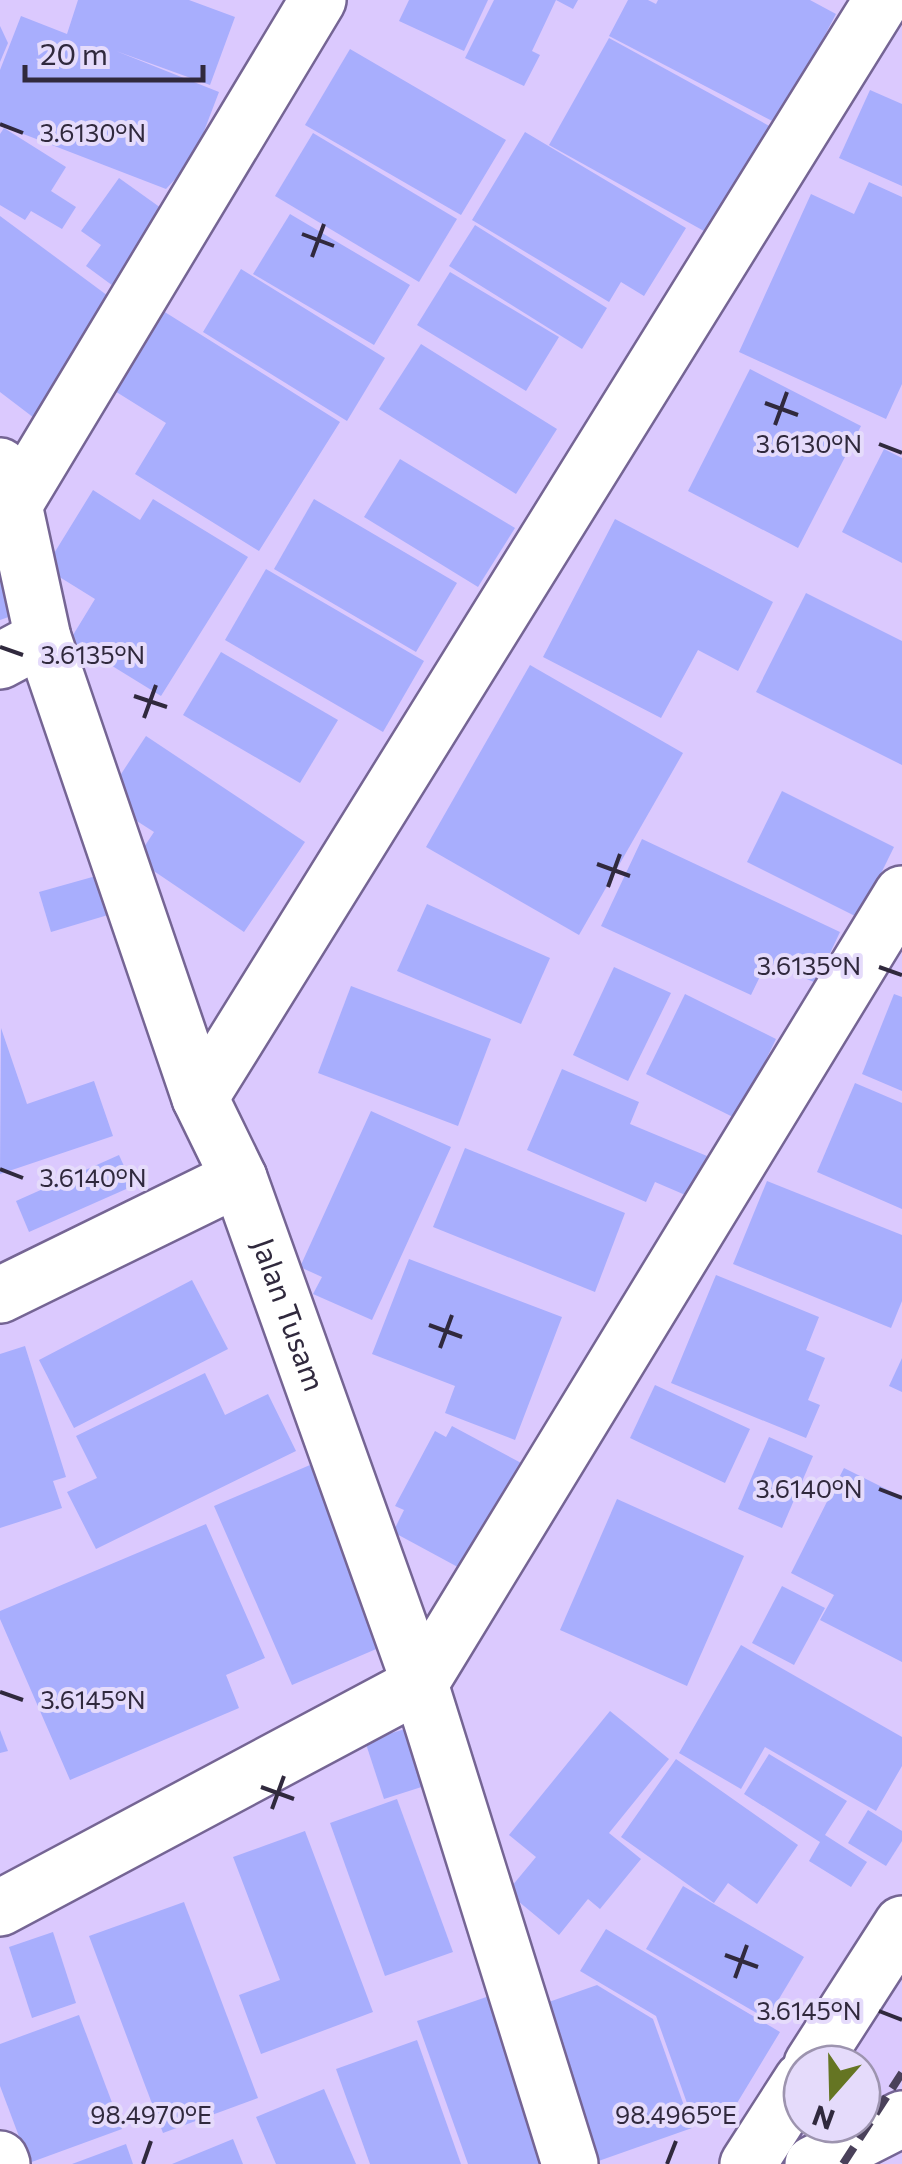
<svg xmlns="http://www.w3.org/2000/svg" width="902" height="2164" font-family="Commissioner,sans-serif">
<style>
.building{fill:#a8aefd}
.lines{fill:none;stroke-linecap:round;stroke-linejoin:round}
.minor-casing{stroke:#756594;stroke-width:60}
.major-casing{stroke:#756594;stroke-width:60}
.minor{stroke:#fff;stroke-width:55}
.major{stroke:#fff;stroke-width:55}
.rail{stroke:#4a415a;stroke-width:8;stroke-dasharray:20 10;stroke-linecap:butt}
.ticks{fill:none;stroke:#30293d;stroke-width:4}
.labels{text-anchor:middle;stroke-width:8;stroke-linejoin:round;paint-order:stroke}
.street-label{font-size:30px;fill:#30293d;stroke:#e5dbfb}
.ticks-label{font-size:25px;text-anchor:middle;fill:#30293d;stroke:#e5dbfb;stroke-width:8;stroke-linejoin:round;paint-order:stroke}
</style>
<rect width="100%" height="100%" fill="#dbc9fe"/>
<g class="building">
<polygon points="78,0 189,0 235,17 210,85 116,51 219,92 193,160 166,189 0,125 0,70 21,16 67,34"/>
<polygon points="409,0 488,0 464,51 399,21"/>
<polygon points="494,0 578,0 573,9 556,0 532,51 540,55 524,86 465,58"/>
<polygon points="628,0 648,0 656,4 658,0 810,0 836,14 778,124 609,36"/>
<polygon points="0,26 8,43 0,62"/>
<polygon points="609,38 782,133 722,241 549,145"/>
<polygon points="350,49 506,140 461,215 305,125"/>
<polygon points="870,90 902,104 902,186 839,158"/>
<polygon points="4,128 66,167 51,191 76,207 62,229 31,211 25,220 0,205 0,134"/>
<polygon points="525,132 686,228 644,296 621,282 609,302 472,220"/>
<polygon points="313,133 457,219 419,282 275,196"/>
<polygon points="119,178 161,208 124,294 86,266 101,245 81,231"/>
<polygon points="869,182 902,197 902,384 886,419 739,352 811,194 854,214"/>
<polygon points="290,214 410,285 374,345 253,274"/>
<polygon points="0,216 127,310 42,424 0,392"/>
<polygon points="475,225 607,308 582,349 449,266"/>
<polygon points="241,269 385,358 347,421 203,332"/>
<polygon points="450,272 559,337 526,391 417,325"/>
<polygon points="160,309 340,422 259,551 135,474 166,423 110,388"/>
<polygon points="421,344 557,429 516,494 379,409"/>
<polygon points="750,369 861,426 798,548 688,491"/>
<polygon points="884,449 902,458 902,563 842,532"/>
<polygon points="400,459 515,528 478,587 364,517"/>
<polygon points="93,490 140,520 153,499 248,557 161,696 70,640 95,599 45,568"/>
<polygon points="314,499 457,583 416,652 274,569"/>
<polygon points="615,519 773,602 738,671 698,650 661,718 543,657"/>
<polygon points="0,563 20,613 0,620"/>
<polygon points="266,569 424,661 383,732 225,640"/>
<polygon points="806,593 902,641 902,765 756,692"/>
<polygon points="221,652 338,720 300,783 183,715"/>
<polygon points="530,665 683,753 579,935 426,847"/>
<polygon points="146,736 305,842 244,932 136,859 154,832 104,800"/>
<polygon points="782,791 894,847 859,918 747,862"/>
<polygon points="642,839 840,932 816,983 767,962 751,995 601,926"/>
<polygon points="96,876 108,915 51,932 39,892"/>
<polygon points="427,904 550,958 521,1024 397,971"/>
<polygon points="614,967 671,993 628,1081 573,1055"/>
<polygon points="351,986 491,1039 458,1126 318,1073"/>
<polygon points="685,994 776,1039 737,1119 646,1074"/>
<polygon points="894,994 902,997 902,1091 862,1074"/>
<polygon points="1,1028 27,1104 94,1081 113,1136 0,1174"/>
<polygon points="562,1069 639,1102 630,1124 707,1156 690,1197 655,1182 646,1202 527,1150"/>
<polygon points="855,1083 902,1103 902,1209 817,1172"/>
<polygon points="371,1111 451,1147 372,1320 313,1294 322,1277 300,1267"/>
<polygon points="465,1148 625,1213 595,1292 433,1227"/>
<polygon points="119,1155 133,1186 29,1232 16,1201"/>
<polygon points="767,1181 902,1235 902,1301 891,1328 733,1264"/>
<polygon points="409,1259 562,1317 515,1440 445,1413 455,1386 372,1354"/>
<polygon points="716,1275 819,1317 806,1350 825,1358 808,1400 820,1405 806,1438 671,1383"/>
<polygon points="192,1280 228,1349 74,1428 39,1360"/>
<polygon points="25,1346 66,1477 53,1481 62,1508 0,1528 0,1354"/>
<polygon points="902,1358 902,1392 889,1386"/>
<polygon points="205,1373 225,1415 268,1394 296,1451 96,1549 67,1492 97,1478 76,1436"/>
<polygon points="655,1385 750,1429 725,1483 630,1438"/>
<polygon points="452,1426 525,1465 467,1572 393,1532 404,1510 395,1506 435,1431 446,1437"/>
<polygon points="769,1437 813,1456 782,1528 738,1509"/>
<polygon points="310,1465 388,1644 292,1685 214,1506"/>
<polygon points="844,1468 902,1497 902,1662 820,1620 834,1595 791,1573"/>
<polygon points="617,1499 744,1556 687,1686 560,1630"/>
<polygon points="206,1524 265,1658 226,1675 239,1708 70,1780 0,1619 0,1611"/>
<polygon points="782,1586 825,1608 794,1665 752,1643"/>
<polygon points="741,1645 902,1737 902,1766 876,1811 765,1747 741,1789 679,1753"/>
<polygon points="610,1711 669,1759 609,1833 641,1859 600,1909 588,1899 559,1935 507,1892 536,1857 509,1835"/>
<polygon points="415,1726 434,1783 384,1799 365,1741"/>
<polygon points="0,1730 8,1751 0,1753"/>
<polygon points="769,1754 847,1801 825,1835 867,1862 851,1887 809,1861 820,1842 744,1794"/>
<polygon points="676,1759 798,1845 757,1904 728,1883 714,1903 621,1837"/>
<polygon points="397,1799 453,1952 385,1976 330,1823"/>
<polygon points="868,1810 902,1831 902,1841 886,1866 848,1843"/>
<polygon points="305,1831 373,2012 261,2054 239,1995 280,1980 233,1857"/>
<polygon points="683,1886 804,1957 767,2019 646,1949"/>
<polygon points="184,1902 258,2098 163,2133 89,1936"/>
<polygon points="606,1929 780,2032 728,2118 693,2120 656,2016 580,1971"/>
<polygon points="53,1932 76,2003 32,2018 9,1947"/>
<polygon points="597,1985 653,2019 692,2128 590,2164 529,2009"/>
<polygon points="498,1993 559,2164 468,2164 417,2021"/>
<polygon points="79,2015 122,2129 29,2163 0,2086 0,2044"/>
<polygon points="417,2040 461,2164 370,2164 336,2069"/>
<polygon points="324,2089 356,2164 276,2164 256,2117"/>
<polygon points="233,2139 243,2164 172,2164"/>
<polygon points="126,2144 133,2164 72,2164"/>
</g>
<g class="lines">
<g class="minor-casing">
<g id="minor">
<path id="s1" d="M 0,466 L 14,505 L 43,638 L 200,1098 L 239,1178 L 420,1684 L 570,2164"/>
<polyline points="14,505 318,0"/>
<polyline points="0,661 43,638"/>
<polyline points="200,1098 882,0"/>
<polyline points="0,1295 239,1178"/>
<polyline points="0,1908 420,1684 902,894"/>
<polyline points="812,2064 902,1924"/>
<polyline points="0,2159 2,2164"/>
<polyline points="748,2164 802,2080"/>
</g>
</g>
<g class="major-casing">
<polyline id="major" points="813,2164 902,2119"/>
</g>
<use href="#minor" class="minor"/>
<use href="#major" class="major"/>
<polyline class="rail" points="843,2164 902,2073"/>
</g>
<path class="ticks" d="M 0,124 L 23,133M 302,234 L 334,246M 312,257 L 324,224M 765,403 L 798,415M 775,425 L 787,392M 879,444 L 902,453M 0,647 L 23,655M 134,696 L 167,707M 144,718 L 156,685M 597,864 L 630,876M 608,887 L 620,854M 879,967 L 902,975M 0,1169 L 23,1178M 429,1325 L 462,1337M 440,1348 L 452,1315M 879,1489 L 902,1498M 0,1692 L 23,1700M 261,1787 L 294,1799M 272,1809 L 284,1776M 725,1955 L 758,1967M 735,1978 L 747,1945M 879,2011 L 902,2020M 143,2164 L 151,2141M 667,2164 L 676,2141"/>
<g class="labels">
<g class="street-label">
<text dy="10" stroke="none"><textPath href="#s1" startOffset="898">Jalan Tusam</textPath></text>
</g>
</g>
<g class="ticks-label">
<text x="93" y="142">3.6130°N</text>
<text x="809" y="453">3.6130°N</text>
<text x="93" y="664">3.6135°N</text>
<text x="809" y="975">3.6135°N</text>
<text x="93" y="1187">3.6140°N</text>
<text x="809" y="1498">3.6140°N</text>
<text x="93" y="1709">3.6145°N</text>
<text x="809" y="2020">3.6145°N</text>
<text x="151" y="2124">98.4970°E</text>
<text x="676" y="2124">98.4965°E</text>
</g>
<g transform="translate(832 2094) rotate(200)"><circle r="48" fill="#e5dbfb" stroke="#9d94af" stroke-width="2.5"/>
<path d="M0-8L18 38L0 25L-18 38Z" fill="#657523"/>
<text y="-15" font-size="28" font-weight="bold" text-anchor="middle" fill="#30293d">N</text>
</g>
<path d="M25 65v15h178v-15" fill="none" stroke="#30293d" stroke-width="5"/>
<text x="40" y="65" font-size="30" fill="#30293d" stroke="#e5dbfb" stroke-width="8" paint-order="stroke">20 m</text>
</svg>
